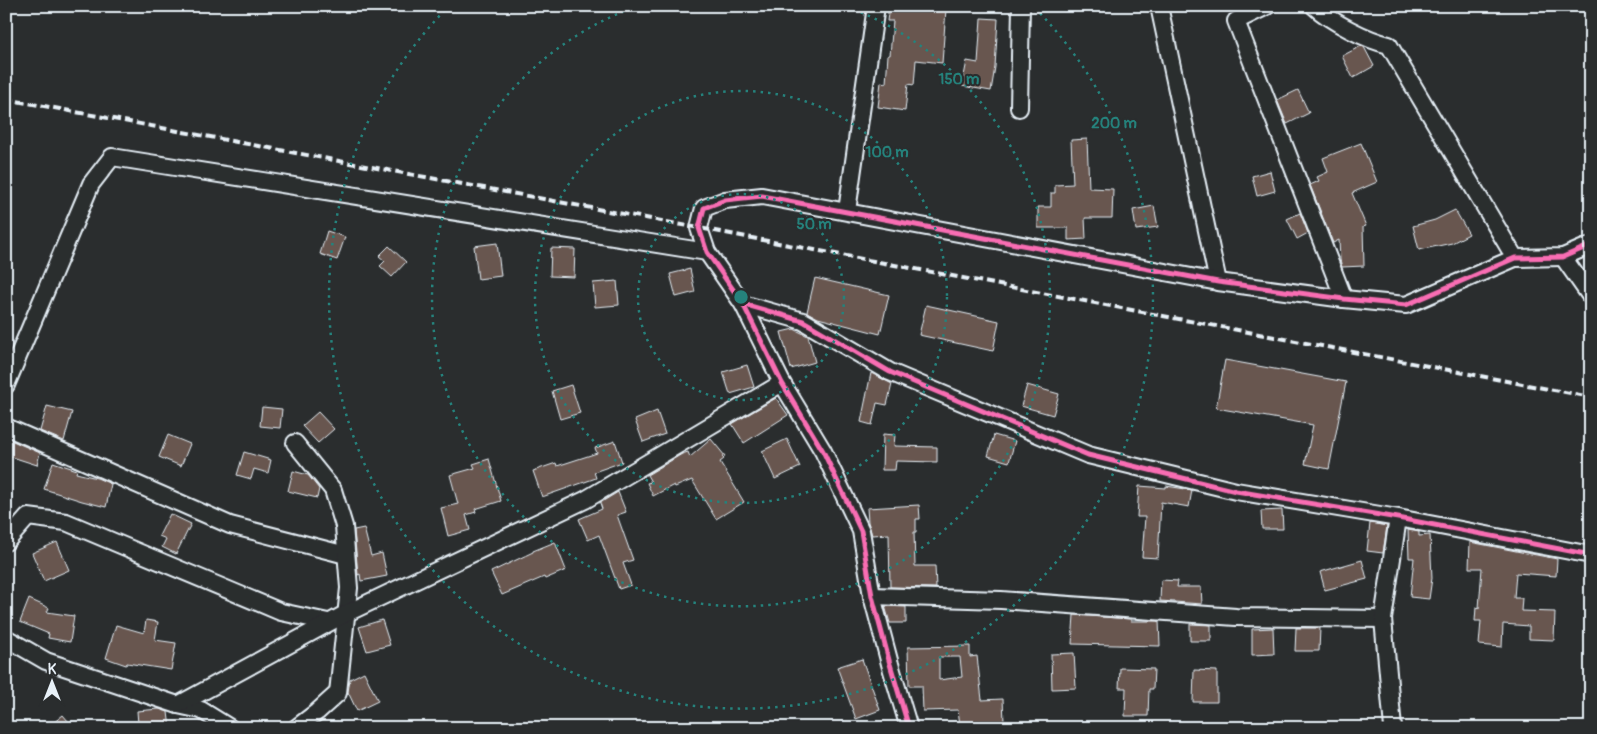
<svg xmlns="http://www.w3.org/2000/svg" width="1597" height="734" font-family="Pangolin,sans-serif">
<style>
.building{fill:#685750;stroke:#e8f1f8;fill-rule:evenodd}
.lines{fill:none;stroke-linecap:round;stroke-linejoin:round}
.street-casing{stroke:#e8f1f8;stroke-width:20}
.street{stroke:#2a2d2e;stroke-width:16}
.rail{stroke:#e8f1f8;stroke-width:4;stroke-dasharray:8 4;stroke-linecap:butt}
.cycleway-casing{stroke:#2a2d2e;stroke-width:8}
.cycleway{stroke:#f96db3;stroke-width:5}
.ring{fill:none;stroke:#25827c;stroke-width:2.5;stroke-dasharray:2.5 5}
.centre{fill:#25827c;stroke:#2a2d2e;stroke-width:2.5}
.ring-label{font-size:15px;text-anchor:middle;font-weight:bold;fill:#25827c;stroke:#2a2d2e;stroke-width:4;stroke-linejoin:round;paint-order:stroke}
</style>
<rect width="100%" height="100%" fill="#2a2d2e"/>
<filter id="ink" filterUnits="userSpaceOnUse"><feTurbulence type="fractalNoise" baseFrequency=".02" numOctaves="2"/><feDisplacementMap in="SourceGraphic" scale="10" xChannelSelector="R" yChannelSelector="G"/><feConvolveMatrix kernelMatrix="1 2 1 2 8 2 1 2 1" color-interpolation-filters="sRGB"/></filter>
<g filter="url(#ink)">
<g class="building">
<polygon points="889,6 914,6 946,9 942,63 916,60 914,85 908,84 905,111 878,107 881,82 886,83 888,55 890,55 893,21 887,21"/>
<polygon points="981,18 998,19 995,67 991,91 962,86 967,61 978,63"/>
<polygon points="1361,46 1364,47 1374,66 1353,78 1342,56"/>
<polygon points="1298,90 1309,113 1287,124 1277,100"/>
<polygon points="1087,139 1089,188 1113,189 1112,218 1085,218 1086,239 1068,240 1068,228 1038,228 1038,207 1051,207 1051,193 1055,193 1055,185 1073,184 1071,140"/>
<polygon points="1361,143 1377,182 1352,193 1366,226 1363,227 1364,266 1342,267 1340,260 1339,240 1333,243 1310,185 1319,181 1317,177 1328,172 1323,158"/>
<polygon points="1270,171 1275,191 1257,196 1252,176"/>
<polygon points="1154,206 1158,227 1136,230 1133,210"/>
<polygon points="1455,210 1469,234 1452,243 1419,250 1413,226 1435,220"/>
<polygon points="1300,213 1308,233 1297,239 1287,219"/>
<polygon points="327,231 345,237 337,260 320,254"/>
<polygon points="497,243 501,276 478,279 474,246"/>
<polygon points="389,246 406,262 392,277 380,266 385,261 379,256"/>
<polygon points="551,248 575,249 574,277 550,276"/>
<polygon points="690,269 695,292 676,297 670,274"/>
<polygon points="815,278 889,295 880,334 818,318 807,312"/>
<polygon points="617,281 619,305 595,307 593,283"/>
<polygon points="926,305 999,321 993,351 919,335"/>
<polygon points="794,329 808,336 815,362 791,369 781,332"/>
<polygon points="1225,360 1346,382 1329,469 1305,464 1313,425 1216,408"/>
<polygon points="747,365 754,387 730,394 723,372"/>
<polygon points="871,373 892,384 887,405 877,403 872,425 861,422"/>
<polygon points="571,385 580,413 560,419 552,391"/>
<polygon points="1027,385 1059,394 1053,415 1021,406"/>
<polygon points="776,398 788,415 744,443 732,424"/>
<polygon points="47,406 72,412 64,441 40,431"/>
<polygon points="262,407 282,409 280,428 260,426"/>
<polygon points="657,411 665,434 643,442 635,420"/>
<polygon points="318,412 334,429 318,443 302,426"/>
<polygon points="883,434 895,435 894,446 937,447 937,462 896,461 895,470 882,470"/>
<polygon points="168,435 190,444 181,466 159,457"/>
<polygon points="994,435 1015,441 1009,462 988,456"/>
<polygon points="6,438 40,453 37,465 6,455"/>
<polygon points="711,439 725,456 722,457 724,459 720,462 744,502 716,519 692,480 675,487 674,485 653,496 647,483 651,482 647,475 682,454 688,452 690,457"/>
<polygon points="787,439 800,467 775,479 762,451"/>
<polygon points="615,441 622,462 594,472 596,478 542,497 533,471 556,463 557,466 597,453 595,448"/>
<polygon points="244,452 271,460 268,473 254,469 251,479 237,475"/>
<polygon points="489,459 501,501 475,509 476,512 466,515 470,530 448,536 441,508 458,504 450,475 475,468 473,464"/>
<polygon points="53,462 77,470 76,473 97,478 111,484 106,507 82,501 44,489"/>
<polygon points="293,471 308,475 319,489 317,498 288,491"/>
<polygon points="1139,486 1166,488 1166,486 1192,490 1189,507 1161,502 1158,558 1142,557 1145,517 1137,517"/>
<polygon points="618,492 626,512 617,515 633,560 623,563 631,585 619,589 599,535 588,540 579,519 602,509 600,503"/>
<polygon points="919,505 920,519 916,519 916,532 914,532 915,566 935,566 936,588 890,587 889,534 872,535 868,522 867,508"/>
<polygon points="1282,510 1283,529 1262,529 1261,511"/>
<polygon points="170,514 191,524 176,554 162,547 166,539 159,536"/>
<polygon points="1370,523 1387,526 1383,553 1367,551"/>
<polygon points="364,528 371,556 382,553 387,576 361,581 360,574 358,575 354,530"/>
<polygon points="1408,530 1419,532 1419,536 1430,535 1432,578 1429,599 1410,597 1414,558 1409,558"/>
<polygon points="57,542 69,570 44,581 32,553"/>
<polygon points="555,542 566,570 545,579 544,577 502,595 491,572 533,552 533,551"/>
<polygon points="1470,542 1557,559 1556,576 1516,573 1514,598 1522,598 1521,611 1555,612 1554,640 1529,639 1529,626 1503,624 1502,647 1479,645 1481,621 1475,621 1476,607 1479,608 1482,568 1469,568"/>
<polygon points="1362,560 1367,579 1325,590 1320,572"/>
<polygon points="1161,580 1178,581 1177,587 1201,587 1202,604 1160,601"/>
<polygon points="29,599 49,608 47,612 74,616 70,642 48,638 49,634 20,622"/>
<polygon points="885,606 906,607 906,623 890,623"/>
<polygon points="1074,615 1131,619 1131,621 1159,621 1160,646 1072,644"/>
<polygon points="146,620 158,622 155,640 176,643 171,670 127,663 126,665 106,658 116,625 144,633"/>
<polygon points="382,620 390,645 367,651 359,627"/>
<polygon points="1190,624 1211,625 1211,641 1190,641"/>
<polygon points="1273,628 1274,654 1252,655 1252,629"/>
<polygon points="1296,628 1320,628 1319,651 1295,651"/>
<path d="M 970,646 L 970,657 L 977,656 L 982,700 L 1003,699 L 1004,722 L 960,725 L 958,710 L 923,711 L 922,686 L 909,686 L 908,647 ZM 939,657 L 960,657 L 962,677 L 939,680 Z"/>
<polygon points="1074,653 1076,688 1052,689 1051,654"/>
<polygon points="862,659 880,710 856,719 837,667"/>
<polygon points="1120,668 1154,669 1153,689 1149,689 1148,716 1125,716 1126,688 1119,688"/>
<polygon points="1194,670 1217,671 1217,702 1193,702"/>
<polygon points="364,672 378,701 357,711 348,692 350,679"/>
<polygon points="159,709 168,712 170,728 140,728 140,724 138,724 137,711"/>
<polygon points="63,715 74,728 47,728"/>
</g>
<g class="lines">
<g class="street-casing">
<g id="street">
<polyline points="1159,6 1218,282"/>
<polyline points="1267,6 1236,21 1344,299"/>
<path d="M 1314,6 C 1331,22 1367,40 1389,45 L 1515,258"/>
<polyline points="1019,108 1021,6"/>
<polyline points="847,211 876,6"/>
<polyline points="1563,257 1591,297"/>
<polyline points="743,304 803,321 890,372 1088,455 1236,491 1398,518 1591,555"/>
<polyline points="6,385 91,184 112,157 707,252"/>
<polyline points="6,427 230,525 346,555"/>
<polyline points="295,443 333,490 344,526 349,588 338,693 317,712 296,728"/>
<polyline points="6,542 28,517 66,522 281,612 328,622"/>
<polyline points="872,596 1001,600 1236,617 1383,619"/>
<polyline points="6,638 46,661 178,705 201,710 230,728"/>
<polyline points="178,705 347,613 585,500 782,383"/>
<polyline points="909,728 890,664 872,596 861,531 823,451 782,383 743,304 707,252 699,228 704,208 725,200 762,196 1218,282 1344,299 1406,305 1515,258 1563,257 1591,245"/>
<polyline points="1393,728 1383,619 1398,518"/>
</g>
</g>
<use href="#street" class="street"/>
<polyline class="rail" points="6,99 699,228 1591,397"/>
<g class="cycleway-casing">
<g id="cycleway">
<polyline points="743,304 803,321 890,372 1088,455 1236,491 1398,518 1591,555"/>
<polyline points="909,728 890,664 872,596 861,531 823,451 782,383 743,304 707,252 699,228 704,208 725,200 762,196 1218,282 1344,299 1406,305 1515,258 1563,257 1591,245"/>
</g>
</g>
<use href="#cycleway" class="cycleway"/>
</g>
</g>
<g class="ring">
<circle cx="741" cy="297" r="103"/>
<circle cx="741" cy="297" r="206"/>
<path d="M847 7A309 309 0 1 1 635 7"/>
<path d="M1035 8A412 412 0 1 1 447 8"/>
</g>
<circle cx="741" cy="297" r="8" class="centre"/>
<g class="ring-label">
<text x="959" y="84">150 m</text>
<text x="1114" y="128">200 m</text>
<text x="887" y="157">100 m</text>
<text x="814" y="229">50 m</text>
</g>
<rect width="1597" height="734" fill="none" stroke="#2a2d2e" stroke-width="25"/>
<rect x="12" y="12" width="1572" height="709" fill="none" stroke="#e8f1f8" stroke-width="2" filter="url(#ink)"/>
<g transform="translate(52 682)" stroke="#2a2d2e" stroke-width="4" paint-order="stroke">
<path d="M0-4L9 19L0 12L-9 19Z" fill="#e8f1f8"/>
<text y="-8" font-size="14" font-weight="bold" text-anchor="middle" fill="#e8f1f8">K</text>
</g>
</svg>
